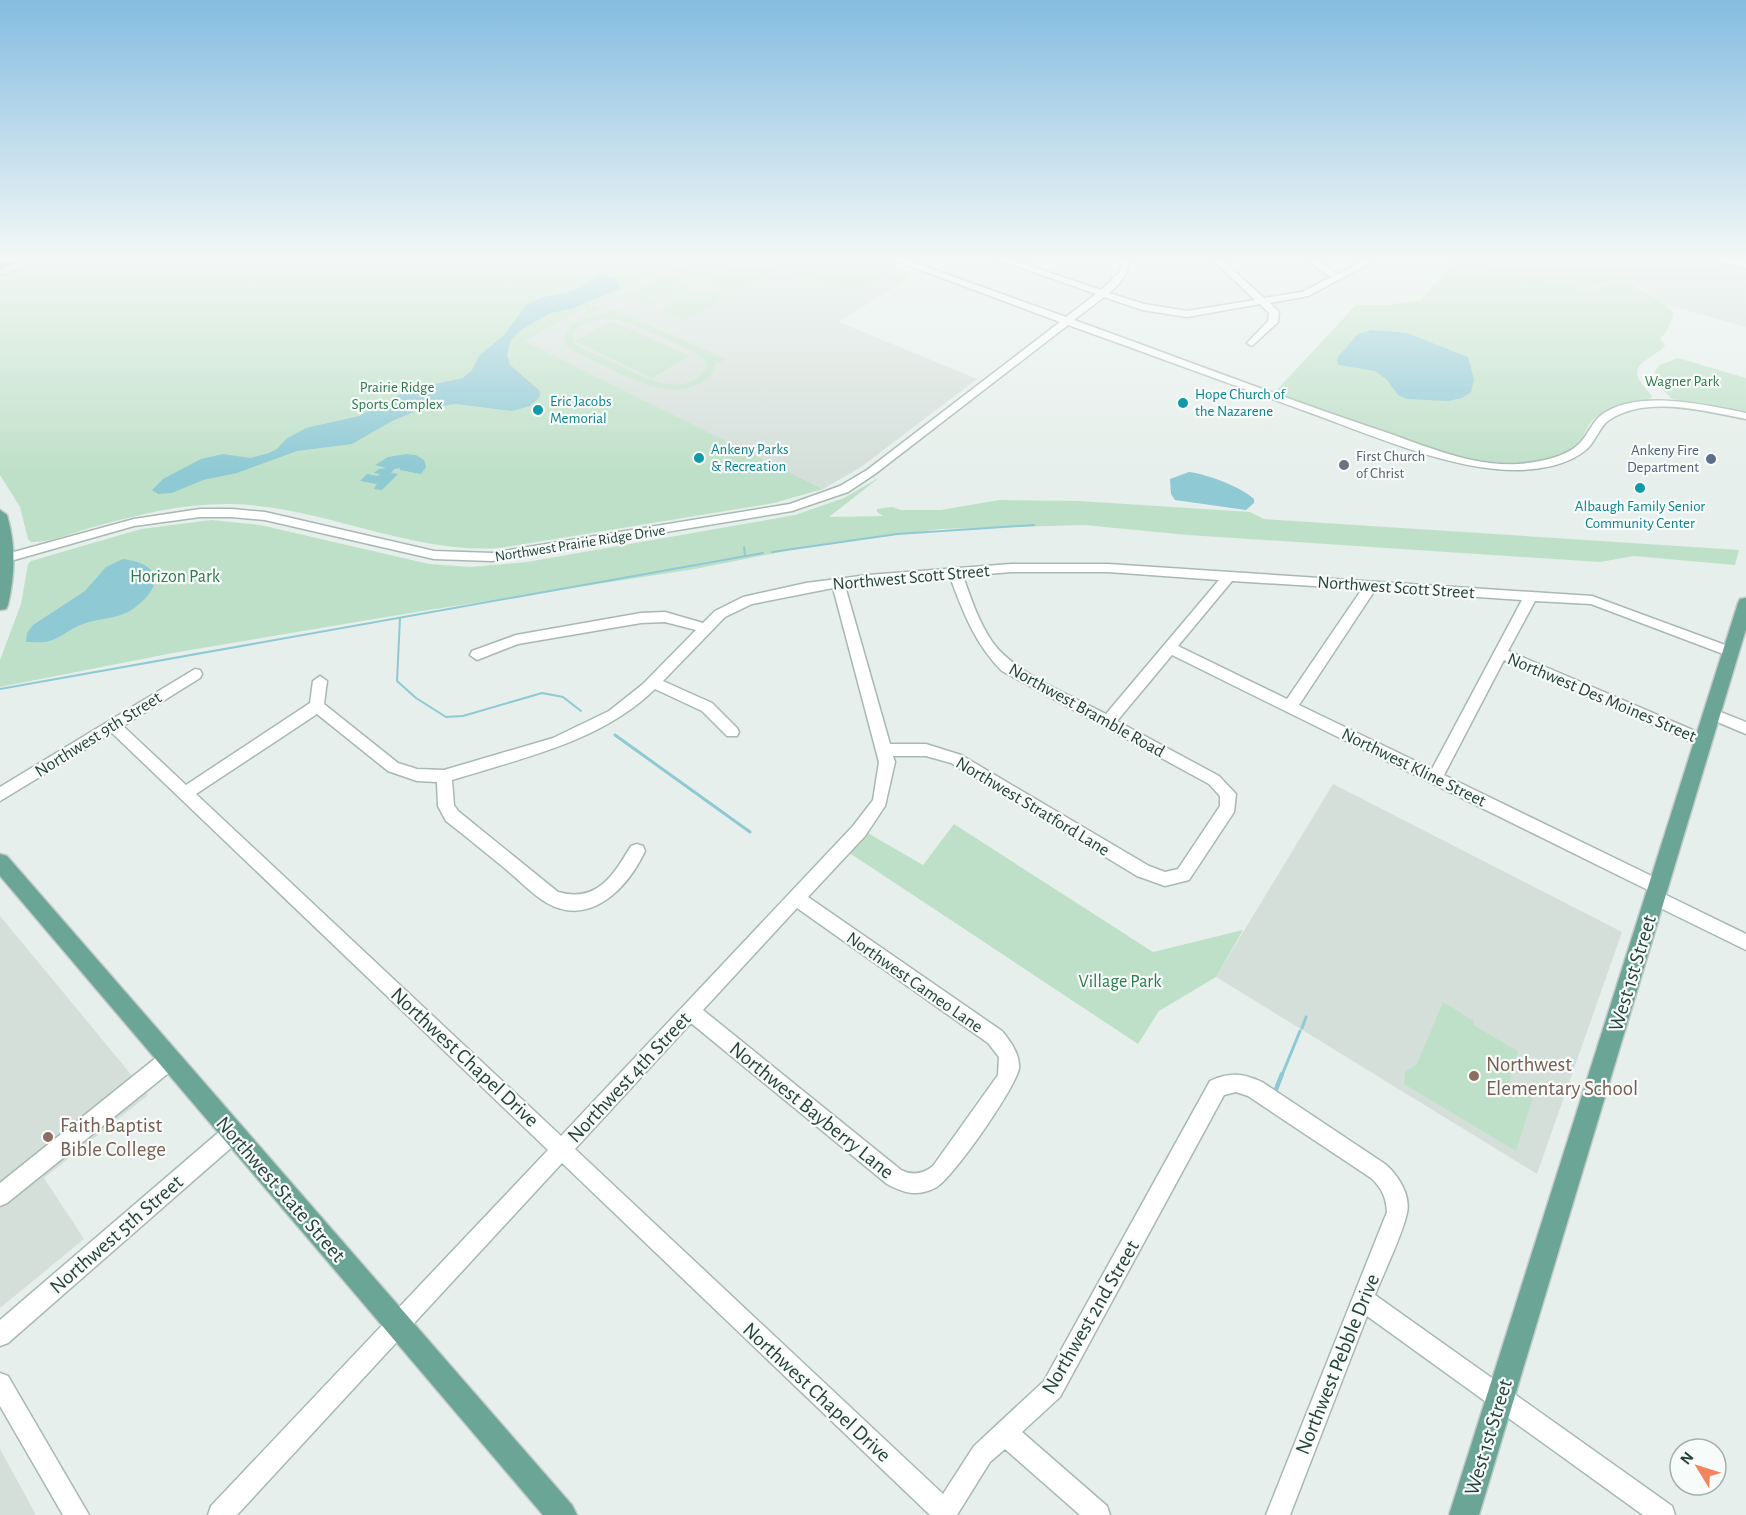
<svg xmlns="http://www.w3.org/2000/svg" width="1746" height="1515" font-family="'Alegreya Sans',sans-serif">
<style>
.built{fill:#d4dfda}
.green{fill:#bfe0c8;fill-rule:evenodd}
.water{fill:#8ec9d4}
.lines{fill:none;stroke-linecap:round;stroke-linejoin:round}
.stream-far2{stroke:#8ec9d4;stroke-width:2}
.stream-far1{stroke:#8ec9d4;stroke-width:3}
.stream{stroke:#8ec9d4;stroke-width:4.5}
.minor-casing{stroke:#a8b8b2;stroke-width:3}
.major-casing{stroke:#c2cac8;stroke-width:3}
.minor{fill:#fff;fill-rule:evenodd}
.major{fill:#6aa596;fill-rule:evenodd}
.culture-dot{fill:#0f9aa8;stroke:#f7fbf9;stroke-width:2}
.service-dot{fill:#5c6f8a;stroke:#f7fbf9;stroke-width:2}
.worship-dot{fill:#6b7280;stroke:#f7fbf9;stroke-width:2}
.education-dot{fill:#8d6e63;stroke:#f7fbf9;stroke-width:2}
.labels{text-anchor:middle;stroke-width:4.5;stroke-linejoin:round;paint-order:stroke}
.far-park-label{font-size:15px;fill:#2d7a4b;stroke:#f7fbf9}
.far-culture-label{font-size:15px;fill:#0d838f;stroke:#f7fbf9;text-anchor:start}
.far-service-label{font-size:15px;fill:#4e5e75;stroke:#f7fbf9;text-anchor:end}
.far-worship-label{font-size:15px;fill:#5b616d;stroke:#f7fbf9;text-anchor:start}
.far-street-label{font-size:15px;fill:#24423a;stroke:#f7fbf9}
.park-label{font-size:18px;fill:#2d7a4b;stroke:#f7fbf9}
.street-label{font-size:18px;fill:#24423a;stroke:#f7fbf9}
.near-street-label{font-size:21px;fill:#24423a;stroke:#f7fbf9}
.near-education-label{font-size:21px;fill:#785e54;stroke:#f7fbf9;text-anchor:start}
</style>
<rect width="100%" height="100%" fill="#e6efeb"/>
<g class="built">
<polygon points="682,259 766,259 855,293 899,266 916,273 839,322 977,379 861,467 823,489 523,341"/>
<polygon points="1471,259 1709,259 1746,269 1746,327 1664,304 1642,287 1613,279 1585,291"/>
<polygon points="1333,784 1622,932 1537,1174 1216,977"/>
<polygon points="0,916 148,1095 44,1178 84,1239 0,1308"/>
<polygon points="0,1449 36,1515 0,1515"/>
</g>
<g class="green">
<path d="M 37,259 L 682,259 L 589,307 L 602,306 L 590,313 L 581,315 L 587,310 L 586,308 L 524,341 L 823,489 L 774,503 L 500,548 C 408,554 323,506 231,504 C 185,503 141,514 97,526 C 77,531 52,543 31,542 L 28,539 L 20,507 L 0,475 L 0,272 Z"/>
<polygon points="696,259 736,259 737,260 700,279 677,271"/>
<polygon points="760,259 881,259 899,266 855,293"/>
<path d="M 1457,259 L 1469,259 L 1589,291 L 1613,280 C 1598,285 1583,292 1570,279 C 1576,276 1578,271 1586,271 C 1606,271 1663,297 1674,314 L 1665,334 L 1660,338 L 1665,345 C 1658,357 1628,362 1640,381 C 1642,385 1648,391 1652,396 L 1650,399 C 1630,404 1605,405 1591,422 C 1585,429 1584,439 1577,446 C 1547,473 1487,464 1452,456 L 1274,393 L 1356,305 L 1387,305 L 1420,300 Z"/>
<polygon points="744,263 769,273 734,293 709,284"/>
<polygon points="665,275 689,285 651,305 627,297"/>
<polygon points="698,288 723,299 685,320 660,311"/>
<path d="M 613,309 L 725,359 L 719,363 L 716,362 L 714,372 C 681,407 637,382 603,365 C 591,359 576,354 566,345 L 564,337 C 570,319 592,315 609,314 L 607,312 ZM 609,318 L 627,322 L 695,352 L 704,359 L 706,369 C 682,402 639,375 612,362 C 600,356 585,351 574,343 L 572,336 C 579,322 595,319 609,318 Z"/>
<polygon points="611,321 689,356 652,378 575,341"/>
<polygon points="1678,358 1746,378 1746,414 1672,399 1657,384 1655,371 1660,365"/>
<polygon points="880,477 829,517 883,516 877,512 877,509 892,507 901,510 941,510 999,500 1079,501 1250,512 1264,519 1739,550 1735,565 1634,556 1600,562 1188,535 1084,525 940,529 801,548 695,569 416,612 173,653 0,687 0,660 21,604 28,564 31,561 141,529 211,520 260,525 429,564 471,567 527,562 795,515 844,498"/>
<polygon points="954,824 1153,952 1243,930 1216,977 1159,1011 1138,1044 848,852 866,832 923,865"/>
<polygon points="1443,1002 1474,1021 1473,1025 1518,1051 1509,1084 1533,1098 1516,1151 1404,1084 1405,1072 1417,1064"/>
</g>
<g class="water">
<polygon points="602,274 615,278 622,290 618,289 574,308 551,313 522,329 511,340 507,355 510,365 539,390 540,394 539,398 530,406 512,411 456,404 421,409 392,421 352,444 297,451 237,473 203,480 172,493 158,494 152,490 163,479 201,459 223,454 250,458 269,453 277,449 286,439 306,428 359,416 408,390 463,378 472,370 479,356 505,334 526,305 540,298 574,291 596,276"/>
<polygon points="1372,330 1407,333 1468,357 1474,379 1471,392 1462,398 1448,401 1407,399 1398,395 1387,380 1375,371 1339,365 1337,361 1338,357 1358,334"/>
<polygon points="406,454 416,455 424,460 426,467 421,474 400,470 400,468 394,469 391,473 398,474 382,490 374,489 377,484 360,481 367,474 378,476 380,474 374,473 379,469 386,468 375,465 388,457"/>
<path d="M 1189,472 C 1207,474 1241,487 1254,499 L 1254,503 L 1246,510 L 1175,500 L 1171,494 L 1170,479 Z"/>
<path d="M 123,559 C 164,564 163,588 133,609 C 119,619 99,618 83,624 C 71,628 62,637 50,641 C 42,643 35,642 26,642 L 27,633 L 33,625 L 85,591 L 106,567 Z"/>
</g>
<g class="lines">
<g class="stream-far2">
<polyline points="0,276 13,272"/>
<polyline points="744,547 745,556"/>
<polyline points="772,552 897,534 1034,525"/>
<polyline points="400,618 397,681 416,698 446,717 463,716 542,693 563,697 581,711"/>
<polyline points="0,689 763,553"/>
</g>
<g class="stream-far1">
<polyline points="615,735 750,832"/>
<polyline points="1302,1028 1306,1017"/>
<polyline points="1282,1075 1300,1031"/>
</g>
<polyline class="stream" points="1275,1092 1282,1074"/>
<g class="minor-casing">
<g id="minor">
<path d="M 891,259 L 904,259 L 1066,317 L 1096,294 L 996,259 L 1009,259 L 1101,290 L 1119,273 L 1122,259 L 1130,259 C 1127,274 1122,283 1109,293 L 1144,304 L 1187,311 L 1255,300 L 1212,259 L 1221,259 L 1264,298 L 1302,292 L 1331,277 L 1305,259 L 1315,259 L 1338,274 L 1367,259 L 1378,259 L 1308,296 L 1270,303 L 1279,312 L 1278,322 L 1252,346 L 1247,343 L 1268,321 L 1269,313 L 1260,304 L 1187,317 L 1142,310 L 1104,297 L 1074,320 C 1174,356 1273,394 1373,428 C 1420,443 1468,467 1518,464 C 1539,462 1566,458 1581,442 C 1588,434 1592,423 1600,416 C 1635,388 1706,405 1746,413 L 1746,419 C 1705,411 1647,395 1609,420 C 1599,427 1596,441 1587,449 C 1569,465 1539,470 1515,470 C 1453,470 1378,438 1319,416 C 1236,386 1152,355 1068,325 L 875,474 L 848,492 L 792,511 L 492,561 L 434,559 L 265,520 L 232,517 L 200,517 L 134,526 L 7,562 L 1,558 L 3,555 L 134,519 L 200,509 L 232,509 L 265,512 L 434,551 L 492,553 L 790,504 L 840,486 L 867,470 L 1060,322 Z"/>
<polygon points="1717,259 1746,262 1746,268 1718,261"/>
<path d="M 1011,564 L 1108,564 L 1592,596 L 1736,649 L 1738,652 L 1736,655 L 1726,655 L 1591,604 L 1535,601 L 1508,651 L 1709,737 L 1711,741 L 1709,745 L 1699,745 L 1504,660 L 1444,775 L 1664,882 L 1666,887 L 1662,893 L 1746,934 L 1746,950 L 1650,903 L 1648,898 L 1652,892 L 1172,655 L 1117,721 L 1219,776 L 1236,794 L 1234,812 L 1189,880 L 1165,886 L 1137,876 L 951,763 L 926,756 L 893,756 L 895,762 L 885,806 L 865,836 L 808,897 L 1002,1031 C 1010,1041 1020,1054 1019,1068 C 1017,1086 951,1181 935,1188 C 917,1197 904,1193 887,1184 L 691,1023 L 575,1149 L 943,1494 L 974,1446 L 1044,1381 L 1210,1081 C 1230,1072 1242,1073 1262,1082 L 1385,1164 C 1398,1175 1411,1195 1407,1213 C 1402,1236 1384,1272 1375,1295 L 1672,1506 L 1675,1515 L 1643,1515 L 1367,1316 L 1290,1515 L 1266,1515 L 1387,1212 C 1386,1197 1382,1188 1371,1178 L 1248,1096 L 1236,1092 L 1224,1095 L 1060,1397 L 1022,1432 L 1107,1506 L 1110,1515 L 1080,1515 L 1005,1449 L 990,1462 L 957,1515 L 930,1515 L 562,1163 L 237,1515 L 208,1515 L 211,1506 L 548,1150 L 112,733 L 0,801 L 0,787 L 195,669 L 200,670 L 202,674 L 200,678 L 123,726 L 186,785 L 310,703 L 313,681 L 320,676 L 327,681 L 324,704 L 398,763 L 417,769 L 444,770 L 553,738 L 609,711 L 643,684 L 696,630 L 665,622 L 641,623 L 518,644 L 477,660 L 470,655 L 472,651 L 516,635 L 641,613 L 665,612 L 703,623 L 715,611 L 743,597 L 806,583 L 868,575 ZM 1011,572 L 1108,572 L 1219,580 L 1106,714 C 1072,696 1016,674 993,643 C 979,623 971,599 963,576 ZM 950,577 C 963,612 975,644 1002,671 L 1209,784 L 1220,796 L 1220,806 L 1178,869 L 1165,872 L 1149,866 L 961,755 L 926,744 L 890,744 L 845,586 ZM 1232,581 L 1362,589 L 1287,699 L 1178,646 ZM 833,588 L 879,762 L 873,800 L 853,826 L 561,1136 L 196,794 L 317,714 L 388,771 L 417,781 L 437,782 L 438,806 L 446,821 C 467,837 487,854 508,871 C 520,881 533,895 547,903 C 591,928 628,887 645,851 L 643,846 L 637,844 L 631,846 C 613,876 597,903 558,892 L 458,811 L 454,805 L 452,780 C 522,758 601,742 655,689 L 702,711 L 727,736 L 737,736 L 739,732 L 737,728 L 712,703 L 663,681 L 725,617 L 752,604 ZM 1375,590 L 1522,600 L 1432,769 L 1299,705 ZM 797,908 L 988,1043 L 999,1057 L 998,1075 L 933,1166 C 923,1174 913,1176 901,1170 L 703,1010 Z"/>
<polygon points="1713,709 1746,722 1746,734 1708,718 1706,714 1708,710"/>
<polygon points="169,1051 176,1053 178,1060 176,1067 7,1203 0,1206 0,1183 162,1053"/>
<polygon points="233,1123 240,1126 243,1133 240,1140 8,1343 0,1346 0,1320 226,1126"/>
<polygon points="0,1373 8,1376 89,1515 63,1515 0,1406"/>
</g>
</g>
<g class="major-casing">
<g id="major">
<polygon points="10,259 26,259 0,269 0,262"/>
<path d="M 0,510 L 7,515 C 16,546 15,574 8,605 L 6,609 L 0,610 Z"/>
<polygon points="1746,598 1746,629 1479,1515 1449,1515 1738,603 1740,599"/>
<polygon points="0,854 7,856 572,1505 577,1515 543,1515 0,876"/>
</g>
</g>
<use href="#minor" class="minor"/>
<use href="#major" class="major"/>
</g>
<linearGradient id="sky" x2="0" y2="1"><stop stop-color="#84bce0"/><stop offset="0.55" stop-color="#f4f8f6"/><stop offset="1" stop-color="#f4f8f6" stop-opacity="0"/></linearGradient>
<rect width="1746" height="471" fill="url(#sky)"/>
<g class="culture-dot">
<circle cx="1183" cy="403" r="6"/>
<circle cx="538" cy="410" r="6"/>
<circle cx="699" cy="458" r="6"/>
<circle cx="1640" cy="488" r="6"/>
</g>
<circle class="service-dot" cx="1711" cy="459" r="6"/>
<circle class="worship-dot" cx="1344" cy="465" r="6"/>
<g class="education-dot">
<circle cx="1474" cy="1076" r="6"/>
<circle cx="48" cy="1137" r="6"/>
</g>
<g class="labels">
<g class="far-park-label">
<text x="1682" y="386">Wagner Park</text>
<text x="397" y="392">Prairie Ridge<tspan x="397" dy="17">Sports Complex</tspan></text>
</g>
<g class="far-culture-label">
<text x="1195" y="399">Hope Church of<tspan x="1195" dy="17">the Nazarene</tspan></text>
<text x="550" y="406">Eric Jacobs<tspan x="550" dy="17">Memorial</tspan></text>
<text x="711" y="454">Ankeny Parks<tspan x="711" dy="17">&amp; Recreation</tspan></text>
<text x="1640" y="511" text-anchor="middle">Albaugh Family Senior<tspan x="1640" dy="17">Community Center</tspan></text>
</g>
<g class="far-service-label">
<text x="1699" y="455">Ankeny Fire<tspan x="1699" dy="17">Department</tspan></text>
</g>
<g class="far-worship-label">
<text x="1356" y="461">First Church<tspan x="1356" dy="17">of Christ</tspan></text>
</g>
<g class="far-street-label">
<text transform="translate(580 543) rotate(-9)" y="5">Northwest Prairie Ridge Drive</text>
</g>
<g class="park-label">
<text x="175" y="582">Horizon Park</text>
<text x="1120" y="987">Village Park</text>
</g>
<g class="street-label">
<text transform="translate(911 577) rotate(-5)" y="6">Northwest Scott Street</text>
<text transform="translate(1396 587) rotate(4)" y="6">Northwest Scott Street</text>
<text transform="translate(1602 697) rotate(23)" y="6">Northwest Des Moines Street</text>
<text transform="translate(1087 710) rotate(29)" y="6">Northwest Bramble Road</text>
<text transform="translate(98 734) rotate(-32)" y="6">Northwest 9th Street</text>
<text transform="translate(1414 767) rotate(26)" y="6">Northwest Kline Street</text>
<text transform="translate(1033 806) rotate(31)" y="6">Northwest Stratford Lane</text>
<text transform="translate(915 982) rotate(35)" y="6">Northwest Cameo Lane</text>
</g>
<g class="near-street-label">
<text transform="translate(1632 973) rotate(-73)" y="7">West 1st Street</text>
<text transform="translate(465 1057) rotate(43)" y="7">Northwest Chapel Drive</text>
<text transform="translate(629 1077) rotate(-47)" y="7">Northwest 4th Street</text>
<text transform="translate(812 1110) rotate(39)" y="7">Northwest Bayberry Lane</text>
<text transform="translate(281 1189) rotate(49)" y="7">Northwest State Street</text>
<text transform="translate(116 1234) rotate(-41)" y="7">Northwest 5th Street</text>
<text transform="translate(1090 1317) rotate(-60)" y="7">Northwest 2nd Street</text>
<text transform="translate(1337 1364) rotate(-68)" y="7">Northwest Pebble Drive</text>
<text transform="translate(817 1392) rotate(43)" y="7">Northwest Chapel Drive</text>
<text transform="translate(1488 1437) rotate(-73)" y="7">West 1st Street</text>
</g>
<g class="near-education-label">
<text x="1486" y="1071">Northwest<tspan x="1486" dy="24">Elementary School</tspan></text>
<text x="60" y="1132">Faith Baptist<tspan x="60" dy="24">Bible College</tspan></text>
</g>
</g>
<g transform="translate(1698 1467) rotate(308)"><circle r="28" fill="#f7fbf9" stroke="#a3b1ad" stroke-width="1.5"/>
<path d="M0-4.5L10 22L0 15L-10 22Z" fill="#f4845f"/>
<text y="-9" font-size="16" font-weight="bold" text-anchor="middle" fill="#24423a">N</text>
</g>
</svg>
